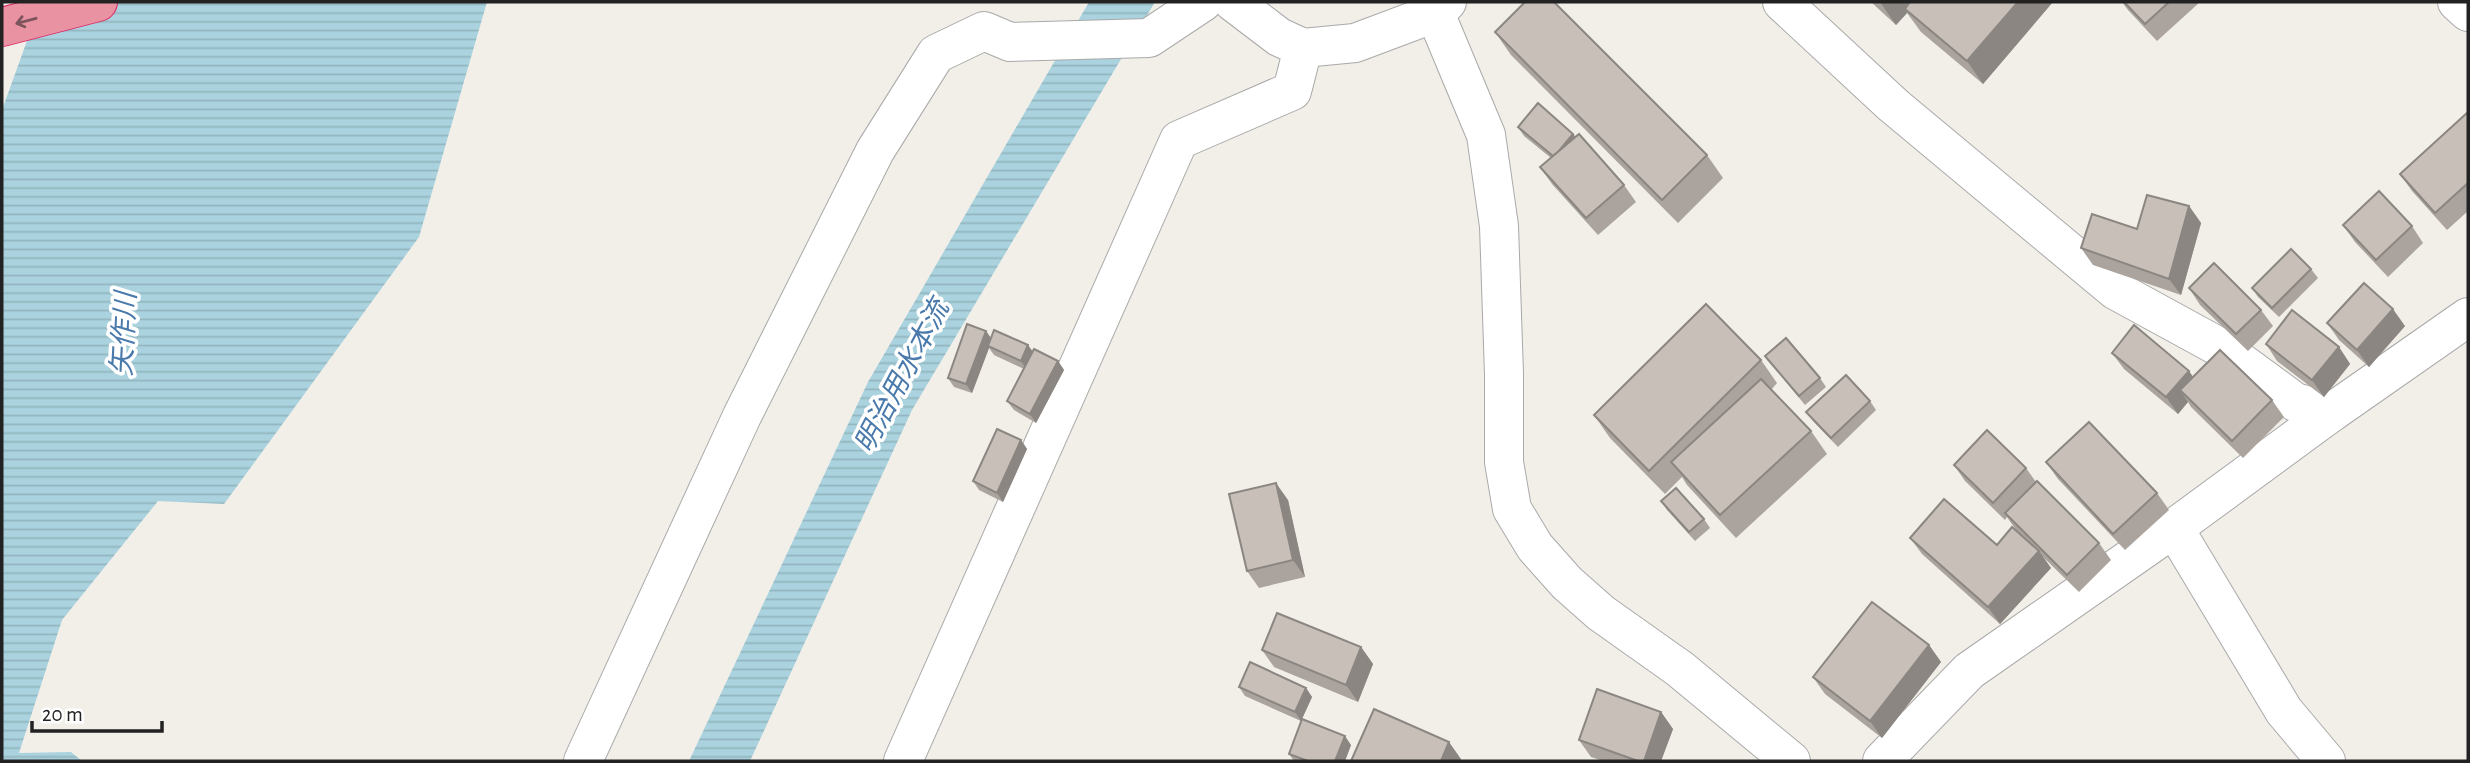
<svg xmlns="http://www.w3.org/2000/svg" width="2470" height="763" font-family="'Alegreya Sans','Noto Sans JP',sans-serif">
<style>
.water{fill:url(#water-rules)}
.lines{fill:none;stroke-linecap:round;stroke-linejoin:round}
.street-casing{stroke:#a9a9a9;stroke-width:40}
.highway-casing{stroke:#dc2a67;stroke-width:40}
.street{stroke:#fff;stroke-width:38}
.highway{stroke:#e892a2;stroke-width:38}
.wall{fill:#aba49e}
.shaded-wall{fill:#8b8681}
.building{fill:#c7bfb8;stroke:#8b8681;stroke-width:2}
.oneway{stroke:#7b545c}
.labels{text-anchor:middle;stroke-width:7;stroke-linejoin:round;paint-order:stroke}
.water-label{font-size:28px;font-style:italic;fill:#4a7aab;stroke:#fff}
</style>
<defs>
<pattern id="water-rules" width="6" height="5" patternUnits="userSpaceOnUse" patternTransform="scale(1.75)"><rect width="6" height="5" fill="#aad3df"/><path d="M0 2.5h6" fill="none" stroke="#92b5bf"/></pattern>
</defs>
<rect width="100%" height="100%" fill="#f2efe9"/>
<g class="water">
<polygon points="41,2 487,2 419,237 224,504 158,501 62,620 19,753 71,752 82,761 2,761 2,110"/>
<polygon points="1089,2 1155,2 912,410 750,761 689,761 868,382"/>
</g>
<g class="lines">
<g class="street-casing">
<g id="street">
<polyline points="1233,2 1279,37 1303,48 1355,43 1435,13 1447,2"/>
<polyline points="1782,2 1893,105 2115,290 2223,349 2295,402 2332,412"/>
<polyline points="2457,2 2468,12"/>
<polyline points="1435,13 1486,135 1499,226 1504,374 1504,462 1512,509 1535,547 1567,583 1601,613 1680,669 1791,761"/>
<polyline points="2174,528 2284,711 2326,761"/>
<polyline points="583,761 742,416 875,151 936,54 984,31 1010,42 1149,38 1203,2"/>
<polyline points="903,761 1179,140 1292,91 1303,48"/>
<polyline points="1882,761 1969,671 2174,528 2332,412 2468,317"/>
</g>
</g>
<g class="highway-casing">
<polyline id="highway" points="2,27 98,2"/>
</g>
<use href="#street" class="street"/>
<use href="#highway" class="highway"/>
</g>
<g class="wall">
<polygon points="1871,2 2052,2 2052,3 1983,84 1921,32 1907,13 1896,25"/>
<polygon points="2122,2 2200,2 2157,41 2128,10"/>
<polygon points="1495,32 1707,155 1723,178 1678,223 1511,55"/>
<polygon points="2468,112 2468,211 2447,230 2412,191 2400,174"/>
<polygon points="1518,127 1573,134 1624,185 1636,202 1598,235 1552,184 1540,167 1551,158 1524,136"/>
<polygon points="2189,206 2201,223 2181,295 2093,265 2081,248 2137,229"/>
<polygon points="2343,225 2412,226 2423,243 2388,277 2355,242"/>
<polygon points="2311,269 2318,278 2279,317 2258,297 2252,288"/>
<polygon points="2189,288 2261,310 2273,326 2248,351 2200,305"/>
<polygon points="2327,323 2405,326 2369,367 2339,340"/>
<polygon points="986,331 991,338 1028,345 1033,352 1058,361 1064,370 1036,423 1014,410 1007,401 1024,369 994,355 989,348 972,393 954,387 948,378"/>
<polygon points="2266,344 2339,347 2350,364 2324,397 2277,361"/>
<polygon points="2112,353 2272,400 2284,417 2243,458 2191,407 2188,402 2178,414 2124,369"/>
<polygon points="1765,356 1820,378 1826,387 1805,405"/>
<polygon points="1761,360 1777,383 1771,390 1811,431 1827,454 1736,538 1687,485 1682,477 1665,494 1610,438 1594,415"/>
<polygon points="1870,401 1876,410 1838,447 1813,421 1806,412"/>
<polygon points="1021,440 1027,449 1003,502 979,490 973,481"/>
<polygon points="2046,462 2157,493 2169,510 2125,550 2058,479"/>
<polygon points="1954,465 2026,468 2036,482 2099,543 2111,560 2079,592 2042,556 2051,568 2000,624 1922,554 1910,538 1997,545 2025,539 2016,530 2007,517 2005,520 1965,481"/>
<polygon points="1288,500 1305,577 1259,588 1247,571"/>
<polygon points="1661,501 1704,519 1710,528 1695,541 1667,510"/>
<polygon points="1929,645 1941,662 1882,738 1825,694 1813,677"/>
<polygon points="1361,647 1373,664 1358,702 1274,667 1262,650"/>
<polygon points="1239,687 1306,688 1312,697 1301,721 1245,696"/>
<polygon points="1661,712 1673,729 1661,761 1603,761 1591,757 1579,740"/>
<polygon points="1351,745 1345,761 1294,761 1289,754"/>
</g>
<g class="shaded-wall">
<polygon points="1880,2 1917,2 1905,9 1907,13 1896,25"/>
<polygon points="2018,2 2052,2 2052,3 1983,84 1967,61"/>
<polygon points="1573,134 1580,143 1554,157"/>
<polygon points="2189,206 2201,223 2181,295 2169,279"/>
<polygon points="2393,309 2405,326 2369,367 2357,350"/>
<polygon points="986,331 992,340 988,346 989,348 972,393 966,384"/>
<polygon points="1028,345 1034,354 1027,370 1021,361"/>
<polygon points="2339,347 2350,364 2324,397 2312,380"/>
<polygon points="1058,361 1064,370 1036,423 1030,414"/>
<polygon points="2189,371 2201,388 2180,390 2188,402 2178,414 2166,397"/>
<polygon points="1021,440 1027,449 1003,502 997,493"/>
<polygon points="1276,483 1288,500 1305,577 1293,560"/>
<polygon points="2039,551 2051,568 2000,624 1988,607"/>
<polygon points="1929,645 1941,662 1882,738 1870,721"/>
<polygon points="1361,647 1373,664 1358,702 1346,685"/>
<polygon points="1306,688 1312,697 1301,721 1295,712"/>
<polygon points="1661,712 1673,729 1661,761 1644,761"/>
<polygon points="1345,736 1351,745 1345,761 1335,761"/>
<polygon points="1449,742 1461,759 1460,761 1441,761"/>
</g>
<g class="building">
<polygon points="1525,2 1554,2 1707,155 1662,200 1495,32"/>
<polygon points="1910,2 2018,2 1967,61 1905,9"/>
<polygon points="2124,2 2169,2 2145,24"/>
<polygon points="1538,103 1573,134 1558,152 1553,156 1518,127"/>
<polygon points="2468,112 2468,183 2435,213 2400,174"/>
<polygon points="1579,134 1624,185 1586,218 1540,167"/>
<polygon points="2379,191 2412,226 2376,260 2343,225"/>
<polygon points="2147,195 2189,206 2169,279 2081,248 2092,214 2137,229"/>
<polygon points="2291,249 2311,269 2272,308 2252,288"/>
<polygon points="2214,263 2261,310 2236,334 2189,288"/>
<polygon points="2364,283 2393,309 2357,350 2327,323"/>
<polygon points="1706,304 1761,360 1649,471 1594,415"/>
<polygon points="2292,310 2339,347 2312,380 2266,344"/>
<polygon points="967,324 986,331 966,384 948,378"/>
<polygon points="2134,325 2189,371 2166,397 2112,353"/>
<polygon points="994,330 1028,345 1021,361 988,346"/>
<polygon points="1786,338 1820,378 1799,396 1765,356"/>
<polygon points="1034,349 1058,361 1030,414 1007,401"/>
<polygon points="2220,350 2272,400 2232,441 2180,390"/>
<polygon points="1846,375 1870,401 1831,438 1806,412"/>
<polygon points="1761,379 1811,431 1720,515 1671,462"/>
<polygon points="2089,422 2157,493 2113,534 2046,462"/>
<polygon points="997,429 1021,440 997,493 973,481"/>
<polygon points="1987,430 2026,468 1993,503 1954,465"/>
<polygon points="2037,481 2099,543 2067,575 2005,513"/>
<polygon points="1276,483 1293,560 1247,571 1229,494"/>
<polygon points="1676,488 1704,519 1689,532 1661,501"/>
<polygon points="1944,499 1997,545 2012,527 2039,551 1988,607 1910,538"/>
<polygon points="1872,602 1929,645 1870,721 1813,677"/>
<polygon points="1277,613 1361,647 1346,685 1262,650"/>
<polygon points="1250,662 1306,688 1295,712 1239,687"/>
<polygon points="1597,689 1661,712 1644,761 1638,761 1579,740"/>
<polygon points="1374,709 1449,742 1441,761 1351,761"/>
<polygon points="1302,719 1345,736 1335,761 1308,761 1289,754"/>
</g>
<defs><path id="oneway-shaft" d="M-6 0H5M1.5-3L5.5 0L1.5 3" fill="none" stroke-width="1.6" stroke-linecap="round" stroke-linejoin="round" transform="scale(1.75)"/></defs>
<use class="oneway" href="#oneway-shaft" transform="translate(26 21) rotate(165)"/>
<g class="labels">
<g class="water-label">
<text transform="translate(123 334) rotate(-87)" y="10">矢作川</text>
<text transform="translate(901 376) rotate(-62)" y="10">明治用水本流</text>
</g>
</g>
<rect width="2470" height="763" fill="none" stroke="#222222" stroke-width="7"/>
<path d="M32 721v10h130v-10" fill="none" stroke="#222222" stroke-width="3.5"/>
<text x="42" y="721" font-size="21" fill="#222222" stroke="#ffffff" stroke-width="5" paint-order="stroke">20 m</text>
</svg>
